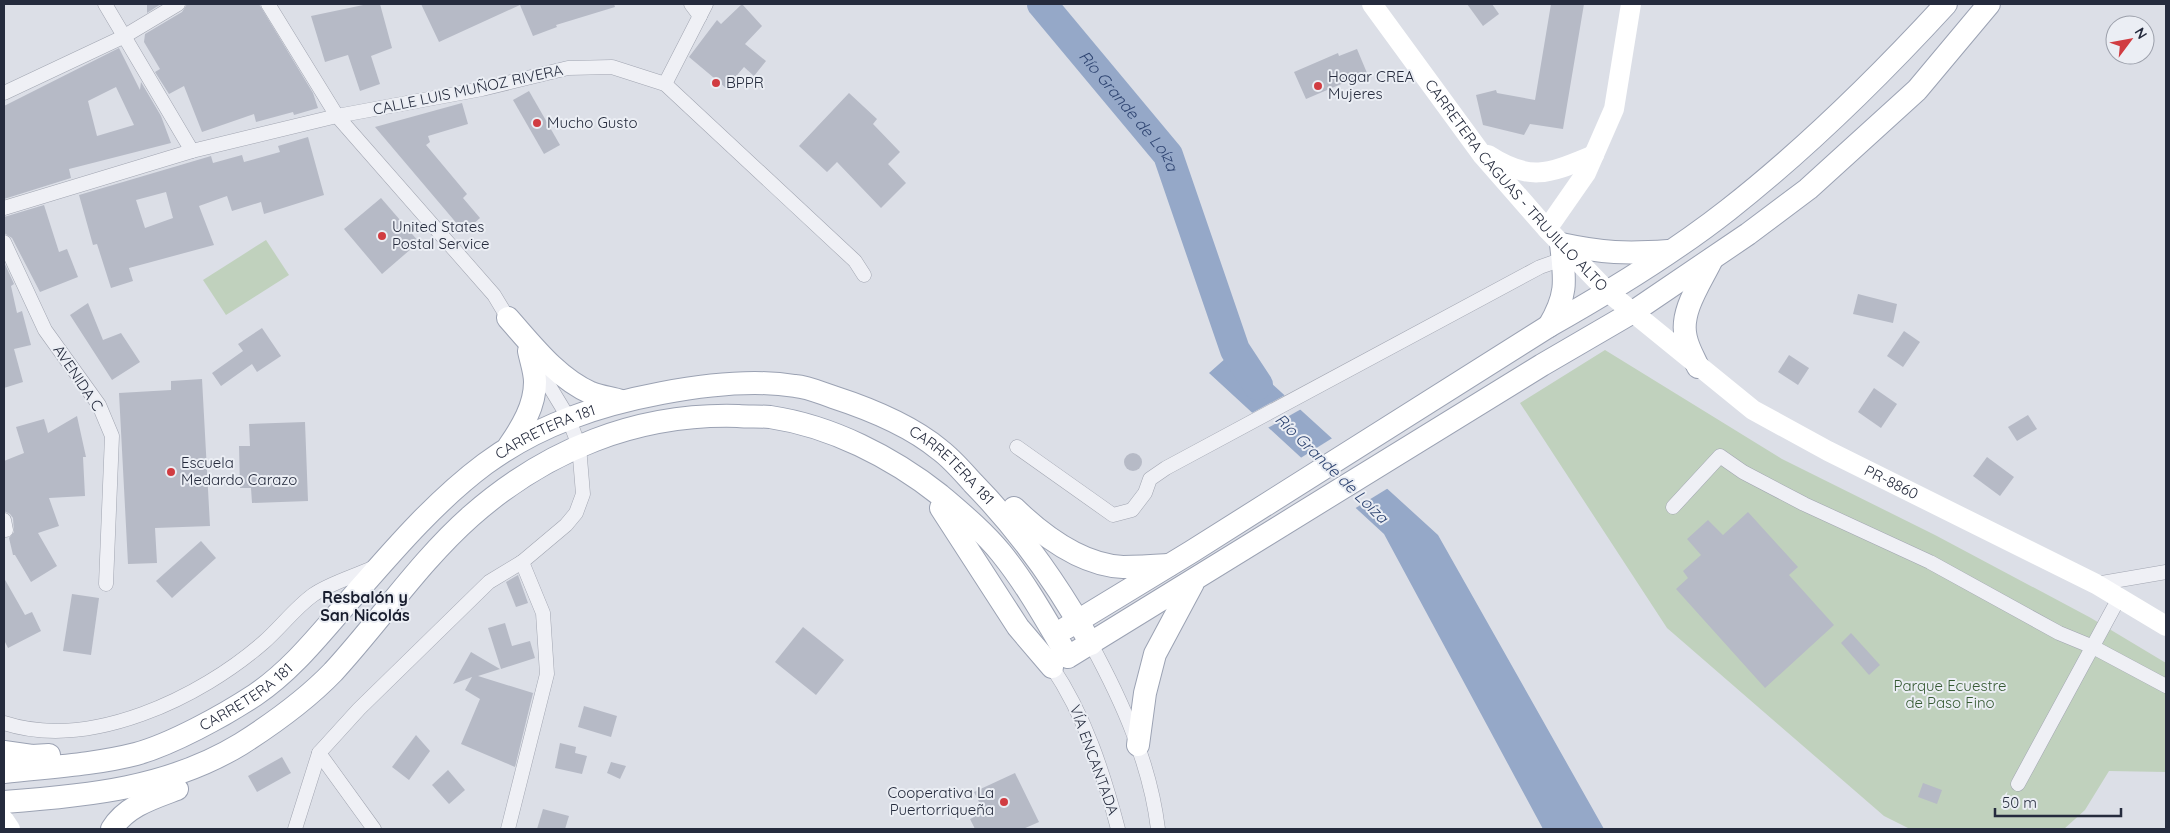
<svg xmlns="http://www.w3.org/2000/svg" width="2170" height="833" font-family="Quicksand,sans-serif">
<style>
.green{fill:#c0d1bd}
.water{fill:#95a8c8}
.pier{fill:#dcdfe7}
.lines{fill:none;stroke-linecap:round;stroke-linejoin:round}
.river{stroke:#95a8c8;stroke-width:30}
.building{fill:#b6bac6;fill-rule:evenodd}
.street-casing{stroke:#a1a5b1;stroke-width:15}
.primary-casing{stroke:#9ba2b3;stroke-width:24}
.street{stroke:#eff0f5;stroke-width:14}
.secondary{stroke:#fff;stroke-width:20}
.primary{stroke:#fff;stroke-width:22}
.poi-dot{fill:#d13c41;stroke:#ebeef4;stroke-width:2}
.labels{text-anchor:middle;stroke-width:4;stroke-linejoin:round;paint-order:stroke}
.poi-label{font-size:15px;fill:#252b3d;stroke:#ebeef4;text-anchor:start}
.street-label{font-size:15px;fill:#252b3d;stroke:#ebeef4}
.park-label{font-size:15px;fill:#355932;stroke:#ebeef4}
.water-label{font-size:16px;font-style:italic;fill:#2f4572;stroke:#ebeef4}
.neighbourhood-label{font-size:16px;font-weight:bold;fill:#181d2e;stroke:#ebeef4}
</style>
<rect width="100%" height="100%" fill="#dcdfe7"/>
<g class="green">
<polygon points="266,240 289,275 226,315 203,280"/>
<polygon points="1605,350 1782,459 1935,535 2091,618 2166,663 2166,772 2109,771 2085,810 2064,829 1910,829 1884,816 1667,628 1520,403"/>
</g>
<polygon class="water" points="1235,350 1438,535 1604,829 1543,829 1384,534 1209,373"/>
<g class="pier">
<polygon points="1287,394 1303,408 1266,429 1250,414"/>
<polygon points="1334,437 1390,487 1354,509 1299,459"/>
</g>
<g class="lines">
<path class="river" id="s1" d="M 1042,4 L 1168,155 L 1235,350 L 1258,385"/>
</g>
<g class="building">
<polygon points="147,4 161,4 147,13"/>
<polygon points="187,4 259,4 313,93 318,108 294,115 293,112 256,122 254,114 202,132 184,86 169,94 155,72 160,69 144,42 145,34 182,12"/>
<polygon points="368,4 380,4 392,48 371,56 380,84 360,91 348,55 325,62 311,16"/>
<polygon points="421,4 614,4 615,7 556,25 557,27 533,36 520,5 439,42"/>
<polygon points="742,4 762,26 745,44 766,61 754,76 744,67 726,88 689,57 717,20 721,24"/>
<polygon points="1467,4 1492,4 1499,14 1483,26"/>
<polygon points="1551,4 1584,4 1563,129 1530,124 1524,135 1483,125 1476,95 1496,90 1497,93 1535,100"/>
<path d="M 119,48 L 140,90 L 141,82 L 161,116 L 171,143 L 69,169 L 71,178 L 4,199 L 4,106 ZM 116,87 L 134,125 L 97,136 L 88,101 Z"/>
<polygon points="1357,49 1367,73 1306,99 1294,72 1338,53 1339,56"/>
<polygon points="529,91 560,145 544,154 513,100"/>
<polygon points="849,93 877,119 873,124 900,152 888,164 906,183 881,208 837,162 827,172 799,146"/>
<polygon points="462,103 468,124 428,136 430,142 426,145 467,194 463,198 480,218 464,232 375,127"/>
<path d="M 308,137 L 324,195 L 264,214 L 261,202 L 232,211 L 227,196 L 199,206 L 214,245 L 129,268 L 133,281 L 111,288 L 97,244 L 93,245 L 79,195 L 211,156 L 213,163 L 242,155 L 244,162 L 280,152 L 278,146 ZM 166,192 L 173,218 L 145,228 L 136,200 Z"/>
<polygon points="381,198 419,242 382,274 344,229"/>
<polygon points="44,205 59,252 67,249 78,277 40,292 12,238 4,233 4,217"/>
<polygon points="4,262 14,284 11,286 17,313 22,311 31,345 14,349 23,382 4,388"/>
<polygon points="1858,294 1897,304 1893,323 1853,314"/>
<polygon points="88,303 103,340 121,333 140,362 112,380 70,315"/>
<polygon points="262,328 281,356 257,372 252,364 221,386 212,373 243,351 238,344"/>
<polygon points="1904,331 1920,342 1903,367 1887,356"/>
<polygon points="1789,355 1809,368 1798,385 1778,372"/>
<polygon points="202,379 210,526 155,528 157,563 128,564 119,393 171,390 171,381"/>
<polygon points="1874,388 1897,404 1881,428 1858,412"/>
<polygon points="2028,415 2037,429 2017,441 2008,427"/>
<polygon points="77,416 86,457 83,457 85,496 49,498 59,526 38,533 57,566 31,582 15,555 13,555 9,538 14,532 13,518 10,514 4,511 4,461 24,453 16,427 44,419 48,433"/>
<polygon points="305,422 308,501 252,503 251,488 240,488 239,446 250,446 249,424"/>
<circle cx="1133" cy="462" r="9"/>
<polygon points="1987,457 2014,477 2000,496 1973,476"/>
<polygon points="1748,512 1798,567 1789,575 1834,625 1765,688 1676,589 1688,578 1683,571 1701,555 1687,539 1708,520 1723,535"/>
<polygon points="201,541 216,558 172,598 156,581"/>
<polygon points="518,575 528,603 516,607 506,582"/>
<polygon points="4,578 25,615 32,612 41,631 8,648 4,640"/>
<polygon points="72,594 99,598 91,655 63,651"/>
<polygon points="505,623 512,646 530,641 535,658 501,669 488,628"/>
<polygon points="803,627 844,660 816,695 775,662"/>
<polygon points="1851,633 1880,665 1869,675 1841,643"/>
<polygon points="471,652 500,669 478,676 533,693 515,767 461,744 480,699 465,690 472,677 453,684"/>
<polygon points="584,706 617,716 611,737 578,727"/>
<polygon points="416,735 430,751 409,780 392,767"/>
<polygon points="560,743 576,747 575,753 587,756 582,774 555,768"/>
<polygon points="282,757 291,773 257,792 248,776"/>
<polygon points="611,762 626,766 620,779 607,773"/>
<polygon points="448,770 465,790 449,804 432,785"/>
<polygon points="1015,773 1039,822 1023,829 975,829 970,819 984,812 974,792"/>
<polygon points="1923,783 1942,790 1937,804 1918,797"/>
<polygon points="543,809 569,816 565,829 537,829"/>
</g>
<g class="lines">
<g class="street-casing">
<g id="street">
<polyline points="105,4 192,151"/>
<polyline points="268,4 337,116 494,295 512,325"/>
<polyline points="691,4 700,16"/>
<polyline points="665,84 706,4"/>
<polyline points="4,93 123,37 178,4"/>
<polyline points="4,208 192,151 337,116 482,89 568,68 612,67 665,84 855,261 864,275"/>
<polyline points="4,242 45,330 99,405 112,436 106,584"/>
<polyline points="1017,447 1113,515 1132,510 1145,493 1150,479 1166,468 1540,267 1563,259"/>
<polyline points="1673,507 1720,456 1743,472 1804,504 1930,562 2059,633 2093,647 2166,686"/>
<polyline points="4,520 6,530"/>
<polyline points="2096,584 2166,572"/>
<path d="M 1091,644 C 1122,701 1150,763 1158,829"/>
<path d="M 1052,667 C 1085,716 1103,772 1118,829"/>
<path d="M 4,723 C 90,751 200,698 264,642 C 281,627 295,608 313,595 C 328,584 355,576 372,568"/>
<polyline points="319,753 374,829"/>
<polyline points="2018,784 2119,598"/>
<polyline points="295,829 319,753 359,709 489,582 522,562 566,525 576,513 583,494 579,446 568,417 536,364"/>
<polyline points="508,829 547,674 543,613 522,562"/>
</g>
</g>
<g class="primary-casing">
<g id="primary">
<path d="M 508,318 C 532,345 557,378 591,393 C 601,397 612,398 621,401"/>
<path d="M 1549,326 C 1568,294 1565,280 1561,244 C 1603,253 1626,254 1668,251"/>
<path d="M 1698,367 C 1694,358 1688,348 1686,338 C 1679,312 1701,282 1712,259"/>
<path d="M 509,446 C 522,427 535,406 535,382 C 535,372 531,361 529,351"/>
<polyline points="941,508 1018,627 1052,667"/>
<path d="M 1014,508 C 1043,536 1081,565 1123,567 C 1138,567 1154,566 1169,565"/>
<path d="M 1066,628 L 1191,552 L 1549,326 C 1611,291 1672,254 1728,210 C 1807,148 1878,78 1946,4"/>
<polyline points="1138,745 1145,693 1155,654 1193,583"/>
<polyline points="4,752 32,756 49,755"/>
<path id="s3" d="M 4,772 C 47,767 93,765 136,754 C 172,744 223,716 255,695 C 292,670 319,635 349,601 C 391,553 434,502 485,464 C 538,425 598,405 662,393 C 704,385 752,379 795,386 C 808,387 821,393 833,397 C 870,409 910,425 940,450 C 952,459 963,472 973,483 C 1021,532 1057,583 1091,644"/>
<path d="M 4,802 C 87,796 169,788 241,744 C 274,723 306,700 333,672 C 380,621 419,562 471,516 C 546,450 637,413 738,416 C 748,417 759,416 770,417 C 831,426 892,457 940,495 C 961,513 984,532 1001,553 C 1027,585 1047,622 1068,657 L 1542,365 L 1633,312 L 1748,234 L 1808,189 L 1917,90 L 1989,4"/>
<path d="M 112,829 C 126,806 153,798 177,789"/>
</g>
</g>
<use href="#street" class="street"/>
<g class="secondary">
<path id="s2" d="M 1372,4 L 1483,156 L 1547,229 L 1608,292 L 1753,410 L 1828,451 L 2096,584 L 2166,626"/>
<path d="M 1488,155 C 1531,183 1550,173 1594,155"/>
<polyline points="1547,229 1586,173 1614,109 1631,4"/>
<polyline points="4,820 10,829"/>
</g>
<use href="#primary" class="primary"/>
</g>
<g class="poi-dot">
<circle cx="716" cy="83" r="5"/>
<circle cx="1318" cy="86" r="5"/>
<circle cx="537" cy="123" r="5"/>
<circle cx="382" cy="236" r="5"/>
<circle cx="171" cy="472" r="5"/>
<circle cx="1004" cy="802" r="5"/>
</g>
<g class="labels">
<g class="poi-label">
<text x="1328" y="82">Hogar CREA<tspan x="1328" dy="17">Mujeres</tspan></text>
<text x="726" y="88">BPPR</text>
<text x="547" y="128">Mucho Gusto</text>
<text x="392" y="232">United States<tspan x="392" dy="17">Postal Service</tspan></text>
<text x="181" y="468">Escuela<tspan x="181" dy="17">Medardo Carazo</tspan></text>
<text x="994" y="798" text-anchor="end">Cooperativa La<tspan x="994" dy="17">Puertorriqueña</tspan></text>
</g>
<g class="street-label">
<text transform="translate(468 90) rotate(-12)" y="5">CALLE LUIS MUÑOZ RIVERA</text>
<text dy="5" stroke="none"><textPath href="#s2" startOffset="232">CARRETERA CAGUAS - TRUJILLO ALTO</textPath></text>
<text transform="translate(78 378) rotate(56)" y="5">AVENIDA C</text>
<text dy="5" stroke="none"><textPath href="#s3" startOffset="662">CARRETERA 181</textPath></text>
<text dy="5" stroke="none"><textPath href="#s3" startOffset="1098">CARRETERA 181</textPath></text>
<text dy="5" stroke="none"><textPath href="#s2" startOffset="716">PR-8860</textPath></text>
<text dy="5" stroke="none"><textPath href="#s3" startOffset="258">CARRETERA 181</textPath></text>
<text transform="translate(1094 760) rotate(70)" y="5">VÍA ENCANTADA</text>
</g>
<g class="park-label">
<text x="1950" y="691">Parque Ecuestre<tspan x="1950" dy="17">de Paso Fino</tspan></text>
</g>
<g class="water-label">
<text dy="6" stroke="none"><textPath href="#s1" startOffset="138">Río Grande de Loíza</textPath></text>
<text transform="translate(1332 468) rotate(44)" y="6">Río Grande de Loíza</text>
</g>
<g class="neighbourhood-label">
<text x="365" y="603">Resbalón y<tspan x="365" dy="18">San Nicolás</tspan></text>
</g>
</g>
<rect width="2170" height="833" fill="none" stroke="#252b3d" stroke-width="10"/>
<g transform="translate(2130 40) rotate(58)"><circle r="24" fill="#ebeef4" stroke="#9ca0ab"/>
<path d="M0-4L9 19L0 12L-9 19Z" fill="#d13c41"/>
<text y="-8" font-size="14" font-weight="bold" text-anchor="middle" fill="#252b3d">N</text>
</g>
<path d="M1995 808v8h126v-8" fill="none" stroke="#252b3d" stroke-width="2.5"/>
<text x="2002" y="808" font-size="15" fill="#252b3d" stroke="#ebeef4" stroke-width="4" paint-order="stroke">50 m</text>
</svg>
